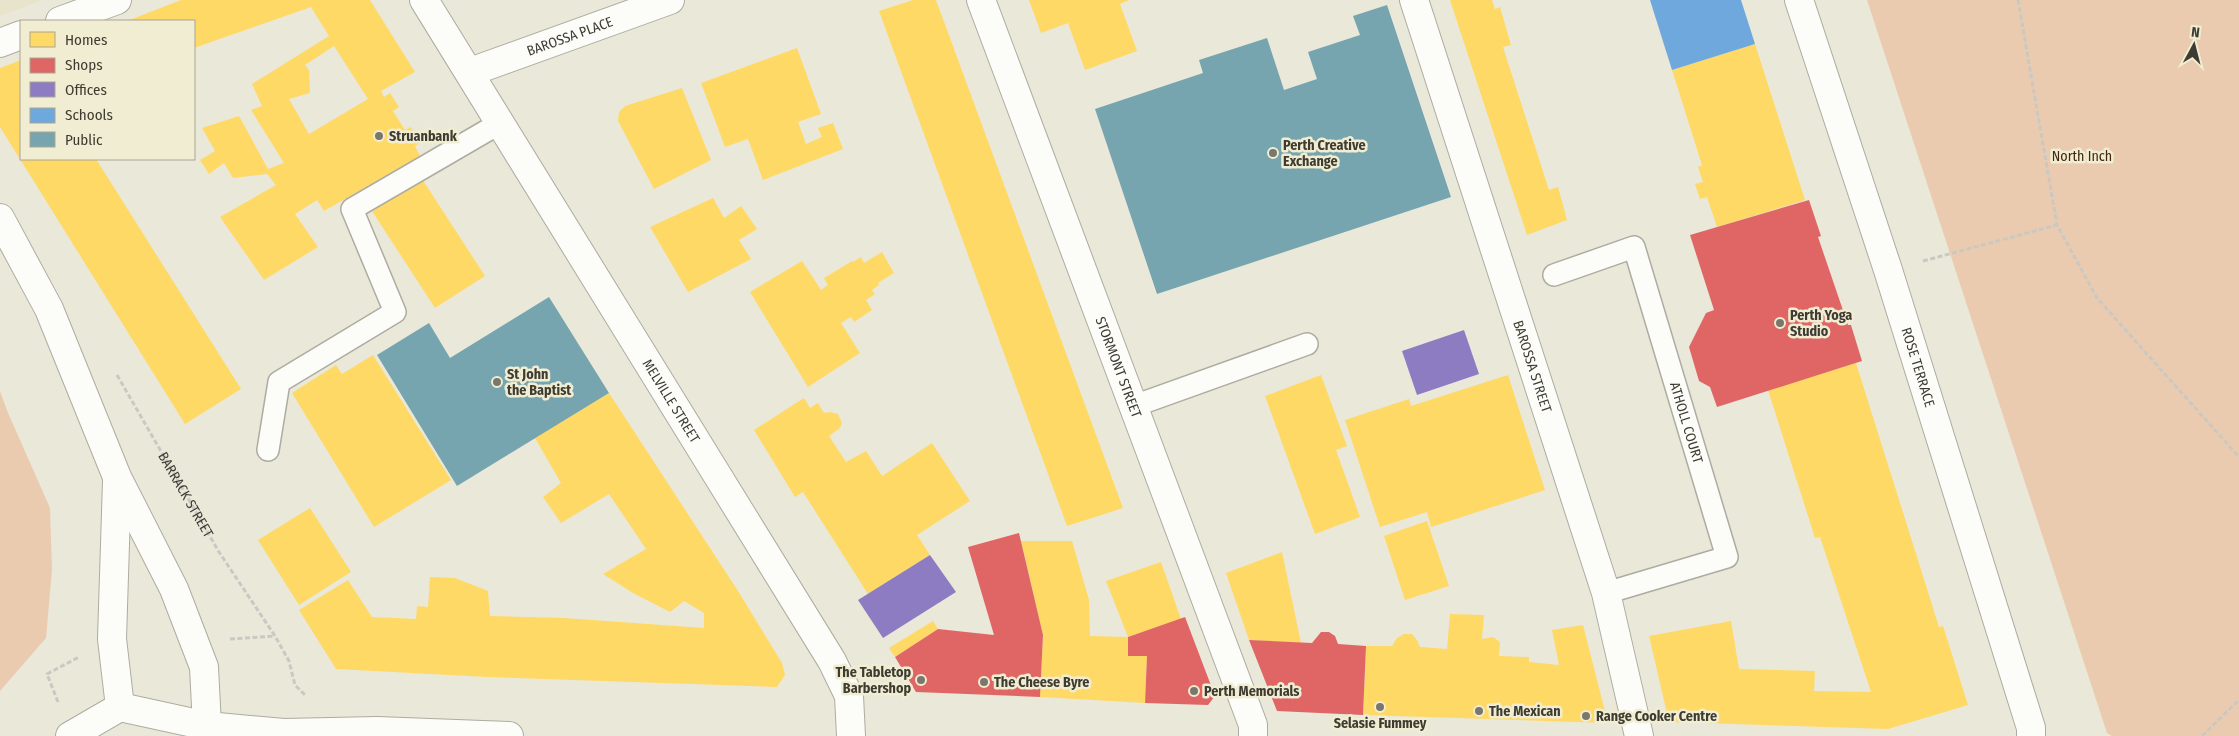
<svg xmlns="http://www.w3.org/2000/svg" width="2239" height="736" font-family="'Fira Sans Condensed',sans-serif">
<style>
.built{fill:#e8e4cb}
.green{fill:#ebcbaf}
.homes{fill:#ffd966;fill-rule:evenodd}
.shops{fill:#e06666}
.offices{fill:#8e7cc3}
.schools{fill:#6fa8dc}
.public{fill:#76a5af}
.lines{fill:none;stroke-linecap:round;stroke-linejoin:round}
.service-casing{stroke:#aeaca0;stroke-width:24}
.minor-casing{stroke:#aeaca0;stroke-width:30}
.primary-casing{stroke:#aeaca0;stroke-width:30}
.path{stroke:#cac8c3;stroke-width:3;stroke-dasharray:5 2.5;stroke-linecap:butt}
.service{stroke:#fcfcf9;stroke-width:21}
.minor{stroke:#fcfcf9;stroke-width:28}
.primary{stroke:#fcfcf9;stroke-width:28}
.poi-dot{fill:#7a786c;stroke:#f1edd2;stroke-width:2}
.labels{text-anchor:middle;stroke-width:5;stroke-linejoin:round;paint-order:stroke}
.street-label{font-size:14px;fill:#3e3c32;stroke:#f1edd2}
.poi-label{font-size:14px;font-weight:bold;fill:#3e3c32;stroke:#f1edd2;text-anchor:start}
.park-label{font-size:14px;fill:#442711;stroke:#f1edd2}
</style>
<rect width="100%" height="100%" fill="#eae8d9"/>
<polygon class="built" points="0,0 43,0 0,16"/>
<g class="green">
<polygon points="1867,0 2239,0 2239,736 2112,736 2107,733"/>
<polygon points="0,391 8,413 50,508 52,570 46,638 0,691"/>
</g>
<g class="homes">
<path d="M 181,0 L 370,0 L 415,72 L 381,91 L 384,97 L 390,93 L 399,107 L 393,111 L 405,130 L 411,127 L 420,143 L 415,146 L 420,156 L 324,211 L 317,200 L 295,214 L 318,247 L 264,280 L 220,217 L 276,185 L 267,174 L 233,178 L 224,163 L 209,174 L 200,160 L 215,151 L 202,128 L 239,116 L 268,169 L 284,163 L 251,110 L 262,106 L 252,84 L 329,36 L 311,7 L 194,48 L 194,21 L 127,21 ZM 334,46 L 368,99 L 309,134 L 289,99 L 310,93 L 309,70 L 305,65 Z"/>
<polygon points="913,0 936,0 1123,508 1067,526 879,11"/>
<polygon points="1029,0 1129,0 1120,4 1137,51 1085,70 1068,23 1041,33"/>
<polygon points="1450,0 1492,0 1495,9 1500,7 1511,45 1503,47 1549,190 1558,187 1567,220 1527,235"/>
<polygon points="1755,44 1805,200 1717,227 1707,197 1700,199 1695,184 1703,182 1698,167 1702,165 1672,70"/>
<polygon points="797,48 821,114 798,122 806,144 822,137 818,128 833,123 843,149 763,180 748,139 725,147 701,83"/>
<polygon points="21,60 21,159 96,159 241,389 185,424 0,127 0,68"/>
<polygon points="682,88 711,160 654,189 618,121 619,112 625,106"/>
<polygon points="422,179 485,276 435,308 372,211"/>
<polygon points="713,198 724,218 741,206 757,229 739,240 751,259 688,292 650,227"/>
<polygon points="882,252 894,273 878,283 879,285 872,290 875,294 866,300 872,310 854,322 851,317 841,323 860,353 808,387 750,292 802,261 821,290 828,285 824,278 852,261 853,262 861,257 864,263"/>
<polygon points="373,355 451,480 374,527 292,393 336,365 342,374"/>
<polygon points="1856,363 1939,627 1943,626 1968,705 1888,729 1669,722 1649,636 1731,621 1739,669 1815,671 1814,691 1871,692 1820,537 1815,538 1768,390"/>
<polygon points="1321,375 1347,446 1336,450 1360,517 1315,534 1265,396"/>
<polygon points="1508,375 1545,490 1431,527 1427,512 1380,527 1345,420 1409,399 1411,406"/>
<polygon points="609,393 738,591 782,663 785,675 777,687 487,677 336,669 299,610 348,580 372,617 416,619 417,606 428,607 430,577 455,578 488,591 490,616 564,618 704,628 704,613 684,601 670,612 633,593 603,574 646,549 609,494 561,523 543,497 561,483 535,438"/>
<polygon points="804,398 810,408 818,403 824,413 830,412 838,414 842,423 840,428 829,436 846,462 866,451 882,476 932,443 970,501 917,535 930,555 868,594 803,492 795,497 754,430"/>
<polygon points="310,508 351,572 299,605 258,540"/>
<polygon points="1427,521 1449,586 1405,600 1384,536"/>
<polygon points="1021,541 1072,541 1089,600 1090,636 1128,637 1128,656 1147,656 1145,703 1040,697 1043,635"/>
<polygon points="1282,552 1301,643 1249,640 1226,573"/>
<polygon points="1161,562 1181,619 1128,637 1106,581"/>
<polygon points="1450,614 1484,615 1482,639 1493,637 1500,642 1499,656 1529,657 1529,662 1559,665 1552,630 1583,625 1608,723 1363,715 1366,646 1392,646 1397,638 1404,634 1412,634 1417,640 1420,647 1447,649"/>
<polygon points="933,621 938,629 895,657 889,648"/>
</g>
<g class="shops">
<polygon points="1809,200 1821,236 1818,237 1848,325 1851,325 1862,361 1717,407 1710,387 1699,381 1689,347 1706,313 1714,310 1690,235"/>
<polygon points="1019,533 1043,635 1040,697 916,692 895,657 938,629 994,635 968,547"/>
<polygon points="1185,617 1215,696 1208,705 1145,703 1147,656 1128,656 1128,637"/>
<polygon points="1321,632 1329,632 1335,636 1338,644 1366,646 1363,715 1277,711 1249,640 1312,643"/>
</g>
<g class="offices">
<polygon points="1464,330 1479,374 1417,395 1402,351"/>
<polygon points="930,555 956,592 883,638 858,600"/>
</g>
<polygon class="schools" points="1650,0 1741,0 1755,44 1672,70"/>
<g class="public">
<polygon points="1387,5 1451,197 1157,294 1095,109 1203,73 1199,60 1267,38 1284,90 1317,79 1308,52 1360,35 1353,16"/>
<polygon points="549,297 609,393 457,486 377,355 429,323 450,358"/>
</g>
<g class="lines">
<g class="service-casing">
<g id="service">
<path id="s2" d="M 1554,275 L 1634,247 L 1727,557 L 1606,593"/>
<polyline points="1134,406 1307,344"/>
<polyline points="268,450 279,382 395,312 352,209 500,123"/>
</g>
</g>
<g class="minor-casing">
<g id="minor">
<path id="s3" d="M 424,0 L 832,661 L 849,696 L 851,736"/>
<path id="s4" d="M 981,0 L 1253,725 L 1253,736"/>
<path id="s5" d="M 1414,0 L 1606,593 L 1639,736"/>
<path id="s6" d="M 1799,0 L 1888,270 L 2031,728 L 2031,736"/>
<polyline points="60,21 117,0"/>
<polyline points="0,43 21,35"/>
<path id="s7" d="M 470,72 L 670,0"/>
</g>
</g>
<g class="primary-casing">
<g id="primary">
<polyline points="0,218 49,309 117,477 174,589 204,667 207,726"/>
<polyline points="117,481 112,639 120,707"/>
<polyline points="120,707 207,726 284,733 377,731 509,736"/>
<polyline points="70,736 120,707"/>
</g>
</g>
<g class="path">
<polyline points="2018,0 2057,225 2097,298 2239,457"/>
<polyline points="1923,261 2057,225"/>
<path id="s1" d="M 117,375 L 219,552 L 275,636 L 289,661 L 295,685 L 306,696"/>
<polyline points="230,639 275,636"/>
<polyline points="58,702 47,674 79,657"/>
<polyline points="2202,736 2239,700"/>
</g>
<use href="#service" class="service"/>
<use href="#minor" class="minor"/>
<use href="#primary" class="primary"/>
</g>
<g class="poi-dot">
<circle cx="379" cy="136" r="5"/>
<circle cx="1273" cy="153" r="5"/>
<circle cx="1780" cy="323" r="5"/>
<circle cx="497" cy="382" r="5"/>
<circle cx="921" cy="680" r="5"/>
<circle cx="984" cy="682" r="5"/>
<circle cx="1194" cy="691" r="5"/>
<circle cx="1380" cy="707" r="5"/>
<circle cx="1479" cy="711" r="5"/>
<circle cx="1586" cy="716" r="5"/>
</g>
<g class="labels">
<g class="street-label">
<text dy="5" stroke="none"><textPath href="#s7" startOffset="106">BAROSSA PLACE</textPath></text>
<text dy="5" stroke="none"><textPath href="#s5" startOffset="385">BAROSSA STREET</textPath></text>
<text dy="5" stroke="none"><textPath href="#s6" startOffset="386">ROSE TERRACE</textPath></text>
<text dy="5" stroke="none"><textPath href="#s4" startOffset="392">STORMONT STREET</textPath></text>
<text dy="5" stroke="none"><textPath href="#s3" startOffset="471">MELVILLE STREET</textPath></text>
<text dy="5" stroke="none"><textPath href="#s2" startOffset="268">ATHOLL COURT</textPath></text>
<text dy="5" stroke="none"><textPath href="#s1" startOffset="138">BARRACK STREET</textPath></text>
</g>
<g class="poi-label">
<text x="389" y="141">Struanbank</text>
<text x="1283" y="150">Perth Creative<tspan x="1283" dy="16">Exchange</tspan></text>
<text x="1790" y="320">Perth Yoga<tspan x="1790" dy="16">Studio</tspan></text>
<text x="507" y="379">St John<tspan x="507" dy="16">the Baptist</tspan></text>
<text x="911" y="677" text-anchor="end">The Tabletop<tspan x="911" dy="16">Barbershop</tspan></text>
<text x="994" y="687">The Cheese Byre</text>
<text x="1204" y="696">Perth Memorials</text>
<text x="1489" y="716">The Mexican</text>
<text x="1596" y="721">Range Cooker Centre</text>
<text x="1380" y="728" text-anchor="middle">Selasie Fummey</text>
</g>
<g class="park-label">
<text x="2082" y="161">North Inch</text>
</g>
</g>
<rect x="20" y="20" width="175" height="140" fill="#f1edd2" stroke="#a9a692"/>
<rect x="30" y="32" width="25" height="15" fill="#ffd966" stroke="#a9a692"/>
<text x="65" y="45" font-size="15" fill="#3e3c32">Homes</text>
<rect x="30" y="58" width="25" height="15" fill="#e06666" stroke="#a9a692"/>
<text x="65" y="70" font-size="15" fill="#3e3c32">Shops</text>
<rect x="30" y="82" width="25" height="15" fill="#8e7cc3" stroke="#a9a692"/>
<text x="65" y="95" font-size="15" fill="#3e3c32">Offices</text>
<rect x="30" y="108" width="25" height="15" fill="#6fa8dc" stroke="#a9a692"/>
<text x="65" y="120" font-size="15" fill="#3e3c32">Schools</text>
<rect x="30" y="132" width="25" height="15" fill="#76a5af" stroke="#a9a692"/>
<text x="65" y="145" font-size="15" fill="#3e3c32">Public</text>
<g transform="translate(2194 45) rotate(7)" stroke="#f1edd2" stroke-width="4" paint-order="stroke">
<path d="M0-4L9 19L0 12L-9 19Z" fill="#3e3c32"/>
<text y="-8" font-size="14" font-weight="bold" text-anchor="middle" fill="#3e3c32">N</text>
</g>
</svg>
